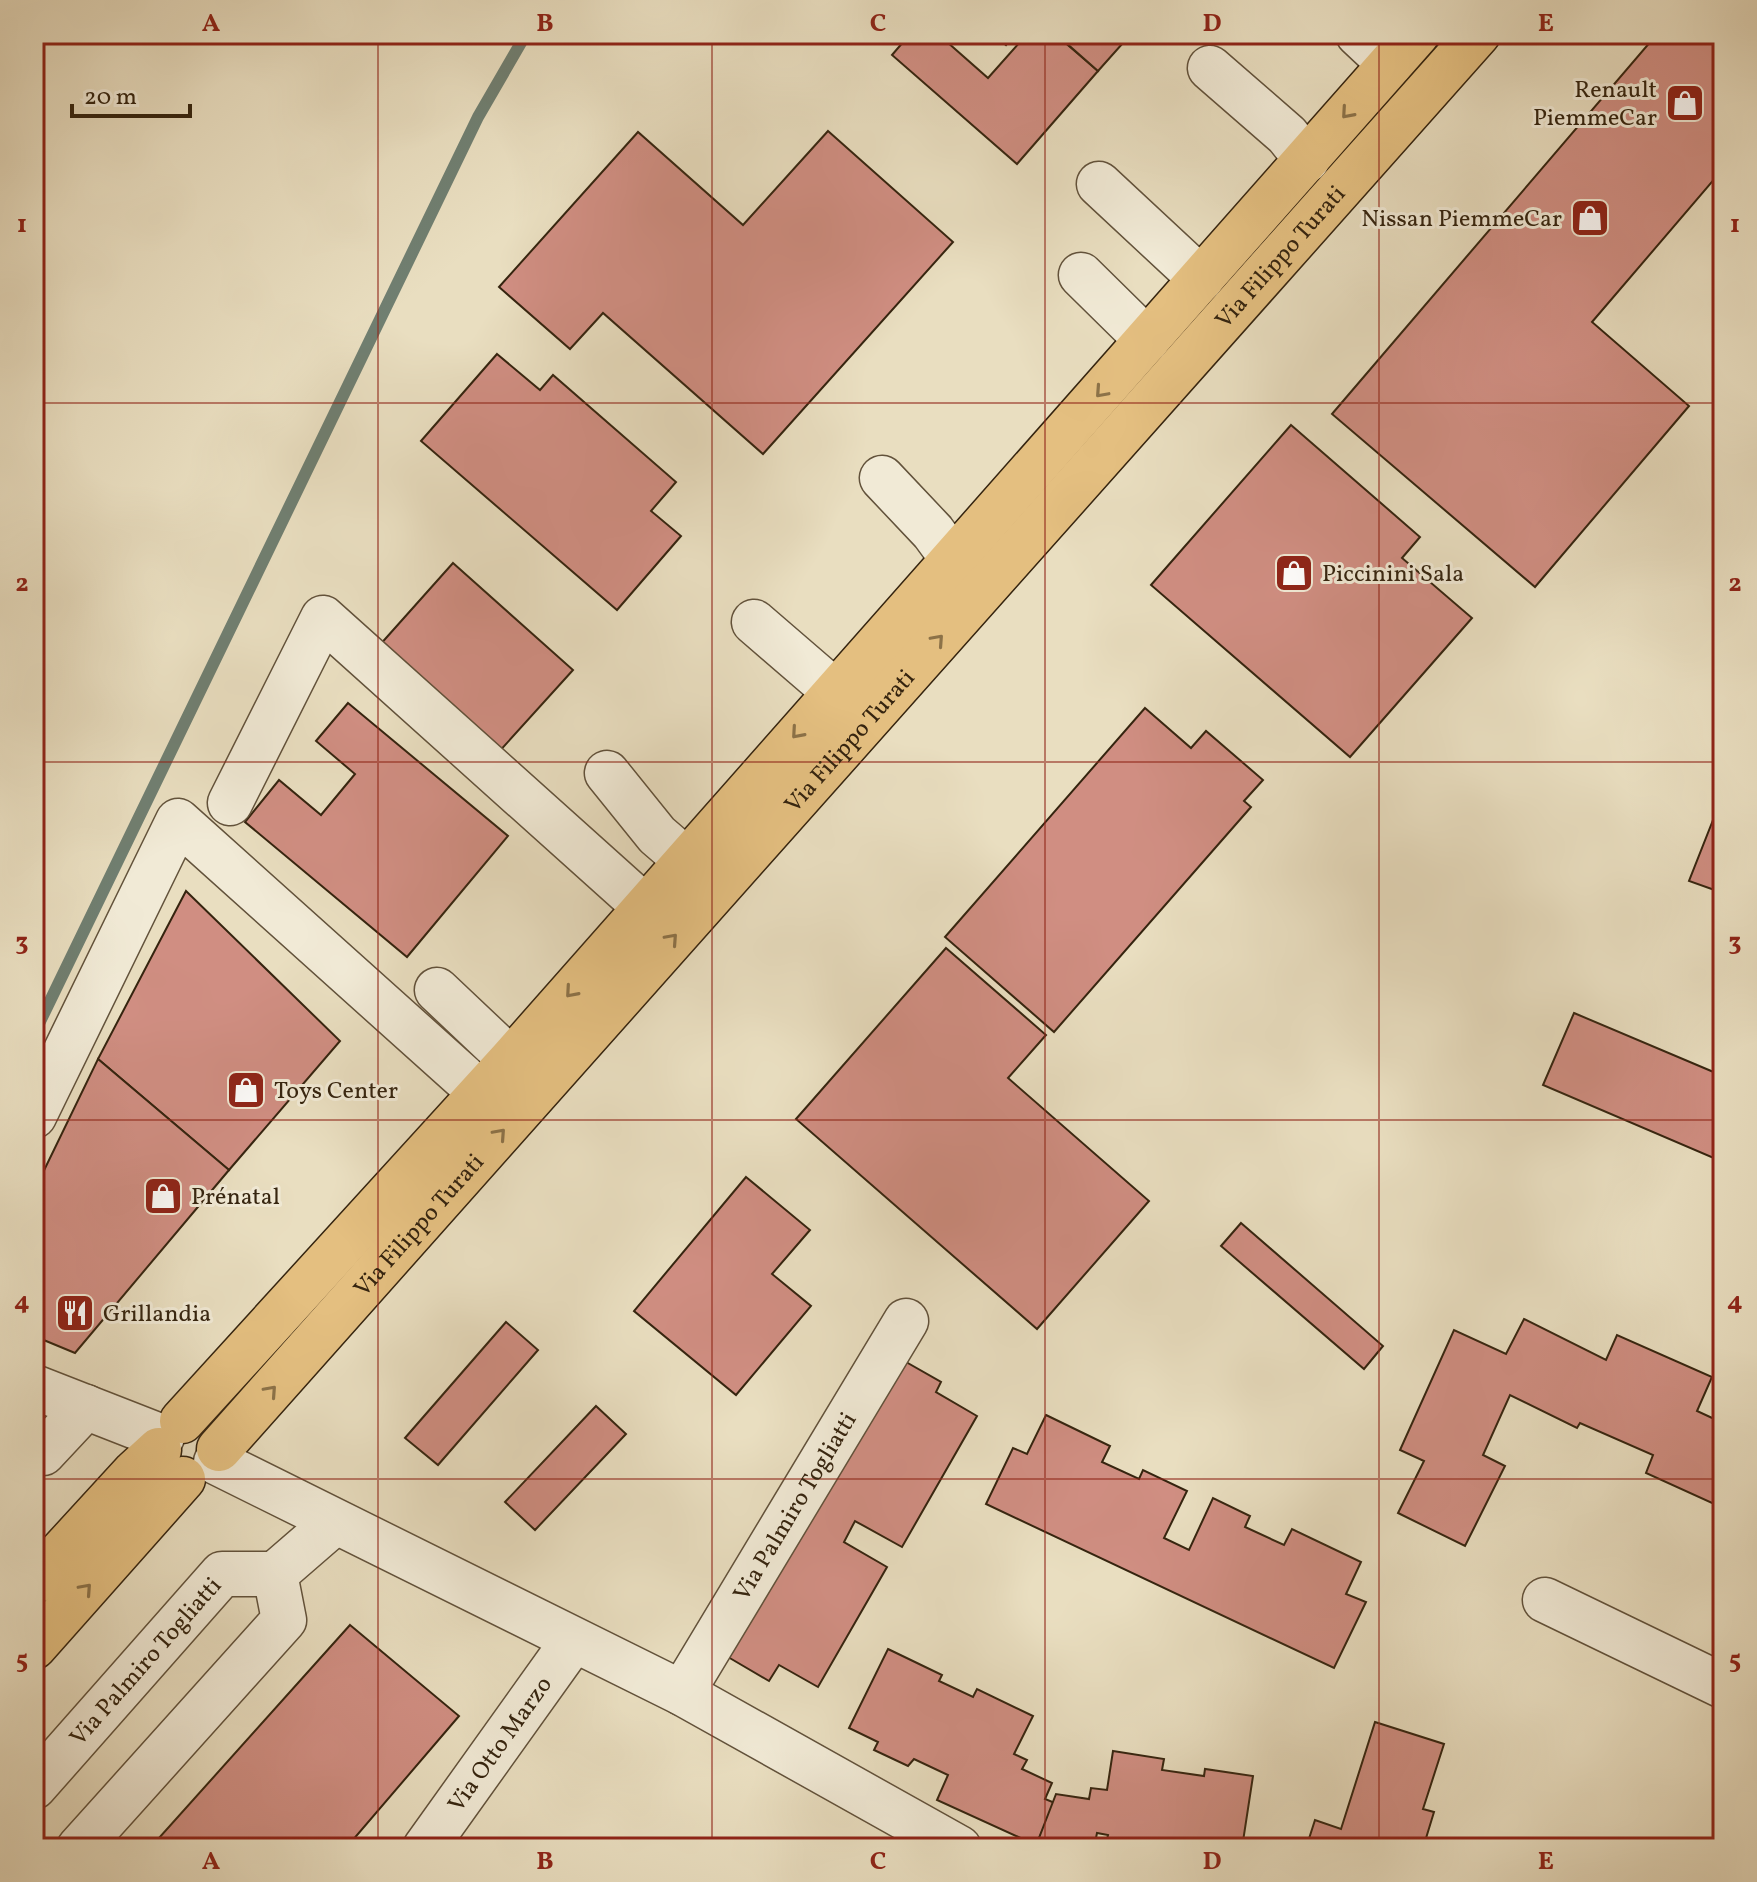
<svg xmlns="http://www.w3.org/2000/svg" width="1757" height="1882" font-family="Vollkorn,serif">
<style>
.lines{fill:none;stroke-linecap:round;stroke-linejoin:round}
.stream{stroke:#707f71;stroke-width:12}
.building{fill:#d08e82;stroke:#35240f;stroke-width:2}
.minor-casing{stroke:#62523b;stroke-width:47}
.major-casing{stroke:#35240f;stroke-width:47}
.minor{stroke:#f1ead6;stroke-width:44}
.major{stroke:#e4bf80;stroke-width:44}
.oneway{stroke:#8c7248}
.grid{fill:none;stroke:#8f2418;stroke-width:2;stroke-opacity:0.55}
.labels{text-anchor:middle;stroke-width:6;stroke-linejoin:round;paint-order:stroke}
.poi-label{font-size:24px;fill:#35240f;stroke:#f1ead6;text-anchor:start}
.street-label{font-size:24px;fill:#35240f;stroke:#f1ead6}
.neatline{fill:none;stroke:#8f2418;stroke-width:3}
.grid-label{font-size:26px;text-anchor:middle;font-weight:bold;fill:#8f2418}
</style>
<rect width="100%" height="100%" fill="#e9dec0"/>
<filter id="stains"><feTurbulence type="fractalNoise" baseFrequency=".0025" numOctaves="4"/><feColorMatrix values="0 0 0 0 .2 0 0 0 0 .09 0 0 0 0 .02 0 0 0 .5 -.17"/></filter>
<radialGradient id="worn" r=".72"><stop offset=".6" stop-color="#630" stop-opacity="0"/><stop offset="1" stop-color="#630" stop-opacity=".3"/></radialGradient>
<g class="lines">
<polyline class="stream" points="34,1034 478,117 526,34"/>
</g>
<g class="building">
<polygon points="910,34 938,34 988,78 1027,34 1055,34 1098,71 1017,164 892,55"/>
<polygon points="992,34 1015,34 1006,45"/>
<polygon points="1056,34 1131,34 1098,71"/>
<polygon points="1657,34 1723,34 1723,169 1592,322 1689,406 1535,587 1332,414"/>
<polygon points="828,131 953,242 763,454 603,313 570,349 499,287 638,132 743,225"/>
<polygon points="497,354 540,390 553,375 676,482 651,511 681,536 617,610 421,441"/>
<polygon points="1291,425 1420,537 1402,558 1472,618 1350,757 1151,585"/>
<polygon points="453,563 573,670 497,754 378,647"/>
<polygon points="348,703 508,836 407,957 245,822 279,780 321,815 355,774 316,741"/>
<polygon points="1145,708 1191,748 1206,731 1263,780 1244,801 1251,807 1054,1032 945,937"/>
<polygon points="1715,815 1723,818 1723,893 1689,881"/>
<polygon points="186,891 340,1041 229,1170 98,1059"/>
<polygon points="946,948 1046,1035 1008,1078 1149,1201 1037,1329 796,1119"/>
<polygon points="1574,1013 1723,1076 1723,1162 1543,1085"/>
<polygon points="98,1059 229,1170 75,1353 34,1336 34,1191"/>
<polygon points="746,1177 810,1230 772,1274 811,1306 736,1395 634,1311"/>
<polygon points="1241,1223 1383,1346 1364,1369 1221,1246"/>
<polygon points="1524,1319 1606,1360 1617,1335 1712,1377 1697,1411 1723,1423 1723,1508 1646,1473 1653,1455 1580,1423 1577,1428 1510,1395 1483,1455 1505,1466 1465,1546 1398,1513 1424,1461 1400,1450 1454,1330 1506,1354"/>
<polygon points="506,1322 538,1350 438,1465 405,1438"/>
<polygon points="899,1358 941,1382 936,1392 977,1416 902,1547 855,1521 844,1542 887,1567 818,1687 779,1665 769,1681 728,1657"/>
<polygon points="596,1406 626,1434 535,1530 505,1502"/>
<polygon points="1046,1415 1110,1446 1102,1462 1139,1479 1143,1470 1187,1491 1164,1538 1189,1550 1213,1498 1250,1516 1245,1527 1284,1545 1292,1529 1361,1562 1346,1594 1366,1602 1334,1668 986,1504 1013,1448 1027,1454"/>
<polygon points="350,1625 459,1716 346,1848 150,1848"/>
<polygon points="888,1649 942,1675 939,1681 973,1697 977,1689 1033,1716 1014,1754 1027,1760 1022,1769 1052,1783 1045,1799 1055,1803 1036,1845 937,1800 948,1775 914,1759 908,1766 874,1750 878,1742 849,1728"/>
<polygon points="1375,1722 1444,1744 1423,1809 1434,1812 1423,1848 1306,1848 1315,1820 1341,1829"/>
<polygon points="1113,1751 1164,1759 1162,1770 1204,1776 1205,1769 1253,1776 1242,1848 1105,1848 1108,1835 1097,1833 1094,1848 1039,1838 1056,1794 1089,1799 1091,1788 1107,1790"/>
</g>
<g class="lines">
<g class="minor-casing">
<g id="minor">
<polyline points="1358,34 1390,64"/>
<polyline points="1210,68 1287,135 1307,160"/>
<polyline points="1099,184 1201,279"/>
<polyline points="1081,275 1147,340"/>
<polyline points="882,478 933,532 952,558"/>
<polyline points="754,622 834,691"/>
<polyline points="607,773 657,835 686,860"/>
<polyline points="230,803 323,618 645,907"/>
<polyline points="437,990 511,1060"/>
<polyline points="34,1116 178,821 481,1093"/>
<polyline points="34,1387 162,1437"/>
<polyline points="34,1452 43,1453 86,1407"/>
<polyline points="216,1462 682,1693 959,1848"/>
<polyline points="1545,1600 1723,1686"/>
<path id="s1" d="M 682,1693 L 906,1321"/>
<path id="s2" d="M 34,1787 L 222,1574 L 275,1574"/>
<polyline points="79,1848 284,1620 275,1574 335,1522"/>
<path id="s3" d="M 425,1848 L 573,1641"/>
</g>
</g>
<g class="major-casing">
<g id="major">
<polyline points="182,1421 511,1060 1417,34"/>
<path id="s4" d="M 219,1449 L 1478,34"/>
<polyline points="34,1582 135,1472 159,1450"/>
<polyline points="34,1647 183,1479"/>
</g>
</g>
<use href="#minor" class="minor"/>
<use href="#major" class="major"/>
</g>
<defs><path id="oneway-chevron" d="M-2-3.5L2.5 0L-2 3.5" fill="none" stroke-width="1.6" stroke-linecap="round" stroke-linejoin="round" transform="scale(2)"/></defs>
<g class="oneway">
<use href="#oneway-chevron" transform="translate(1347 113) rotate(131)"/>
<use href="#oneway-chevron" transform="translate(1101 392) rotate(132)"/>
<use href="#oneway-chevron" transform="translate(938 640) rotate(-48)"/>
<use href="#oneway-chevron" transform="translate(797 733) rotate(131)"/>
<use href="#oneway-chevron" transform="translate(672 939) rotate(-48)"/>
<use href="#oneway-chevron" transform="translate(571 992) rotate(131)"/>
<use href="#oneway-chevron" transform="translate(500 1134) rotate(-48)"/>
<use href="#oneway-chevron" transform="translate(271 1391) rotate(-48)"/>
<use href="#oneway-chevron" transform="translate(86 1589) rotate(-48)"/>
</g>
<path class="grid" d="M 378,34 L 378,1848M 712,34 L 712,1848M 1045,34 L 1045,1848M 1379,34 L 1379,1848M 34,403 L 1723,403M 34,762 L 1723,762M 34,1120 L 1723,1120M 34,1479 L 1723,1479"/>
<defs>
<g id="shop-square" transform="scale(2)"><rect x="-9" y="-9" width="18" height="18" rx="4" fill="#8f2418" stroke="#f1ead6"/><path d="M-5-2.5h2.3a2.7 3.5 0 0 1 5.4 0H5L5.5 6h-11ZM-1.5-2.5h3a1.5 2.3 0 0 0-3 0Z" fill="#fff"/></g>
<g id="restaurant-square" transform="scale(2)"><rect x="-9" y="-9" width="18" height="18" rx="4" fill="#8f2418" stroke="#f1ead6"/><path d="M-5-6h1v4h1v-4h1v4h1v-4h1v5L-1.5 .5V6h-2V.5L-5-1ZM5-6V6H3V1.5H1.5Q1.5-4 5-6Z" fill="#fff"/></g>
</defs>
<g fill-rule="evenodd">
<use href="#shop-square" x="1685" y="103"/>
<use href="#shop-square" x="1590" y="218"/>
<use href="#shop-square" x="1294" y="573"/>
<use href="#shop-square" x="246" y="1090"/>
<use href="#shop-square" x="163" y="1196"/>
<use href="#restaurant-square" x="75" y="1313"/>
</g>
<g class="labels">
<g class="poi-label">
<text x="1657" y="97" text-anchor="end">Renault<tspan x="1657" dy="28">PiemmeCar</tspan></text>
<text x="1562" y="226" text-anchor="end">Nissan PiemmeCar</text>
<text x="1322" y="581">Piccinini Sala</text>
<text x="274" y="1098">Toys Center</text>
<text x="191" y="1204">Prénatal</text>
<text x="103" y="1321">Grillandia</text>
</g>
<g class="street-label">
<text dy="8" stroke="none"><textPath href="#s4" startOffset="1596">Via Filippo Turati</textPath></text>
<text dy="8" stroke="none"><textPath href="#s4" startOffset="948">Via Filippo Turati</textPath></text>
<text dy="8" stroke="none"><textPath href="#s4" startOffset="300">Via Filippo Turati</textPath></text>
<text dy="8" stroke="none"><textPath href="#s1" startOffset="218">Via Palmiro Togliatti</textPath></text>
<text dy="8" stroke="none"><textPath href="#s2" startOffset="168">Via Palmiro Togliatti</textPath></text>
<text dy="8" stroke="none"><textPath href="#s3" startOffset="128">Via Otto Marzo</textPath></text>
</g>
</g>
<rect width="1757" height="1882" fill="none" stroke="#e9dec0" stroke-width="88"/>
<path d="M72 104v12h118v-12" fill="none" stroke="#35240f" stroke-width="4"/>
<text x="84" y="104" font-size="24" fill="#35240f" stroke="#f1ead6" stroke-width="6" paint-order="stroke">20 m</text>
<rect x="44" y="44" width="1669" height="1794" class="neatline"/>
<g class="grid-label">
<text x="211" y="31">A</text>
<text x="545" y="31">B</text>
<text x="878" y="31">C</text>
<text x="1212" y="31">D</text>
<text x="1546" y="31">E</text>
<text x="22" y="232">1</text>
<text x="1735" y="232">1</text>
<text x="22" y="591">2</text>
<text x="1735" y="591">2</text>
<text x="22" y="950">3</text>
<text x="1735" y="950">3</text>
<text x="22" y="1309">4</text>
<text x="1735" y="1309">4</text>
<text x="22" y="1668">5</text>
<text x="1735" y="1668">5</text>
<text x="211" y="1869">A</text>
<text x="545" y="1869">B</text>
<text x="878" y="1869">C</text>
<text x="1212" y="1869">D</text>
<text x="1546" y="1869">E</text>
</g>
<rect width="100%" height="100%" filter="url(#stains)"/>
<rect width="100%" height="100%" fill="url(#worn)"/>
</svg>
